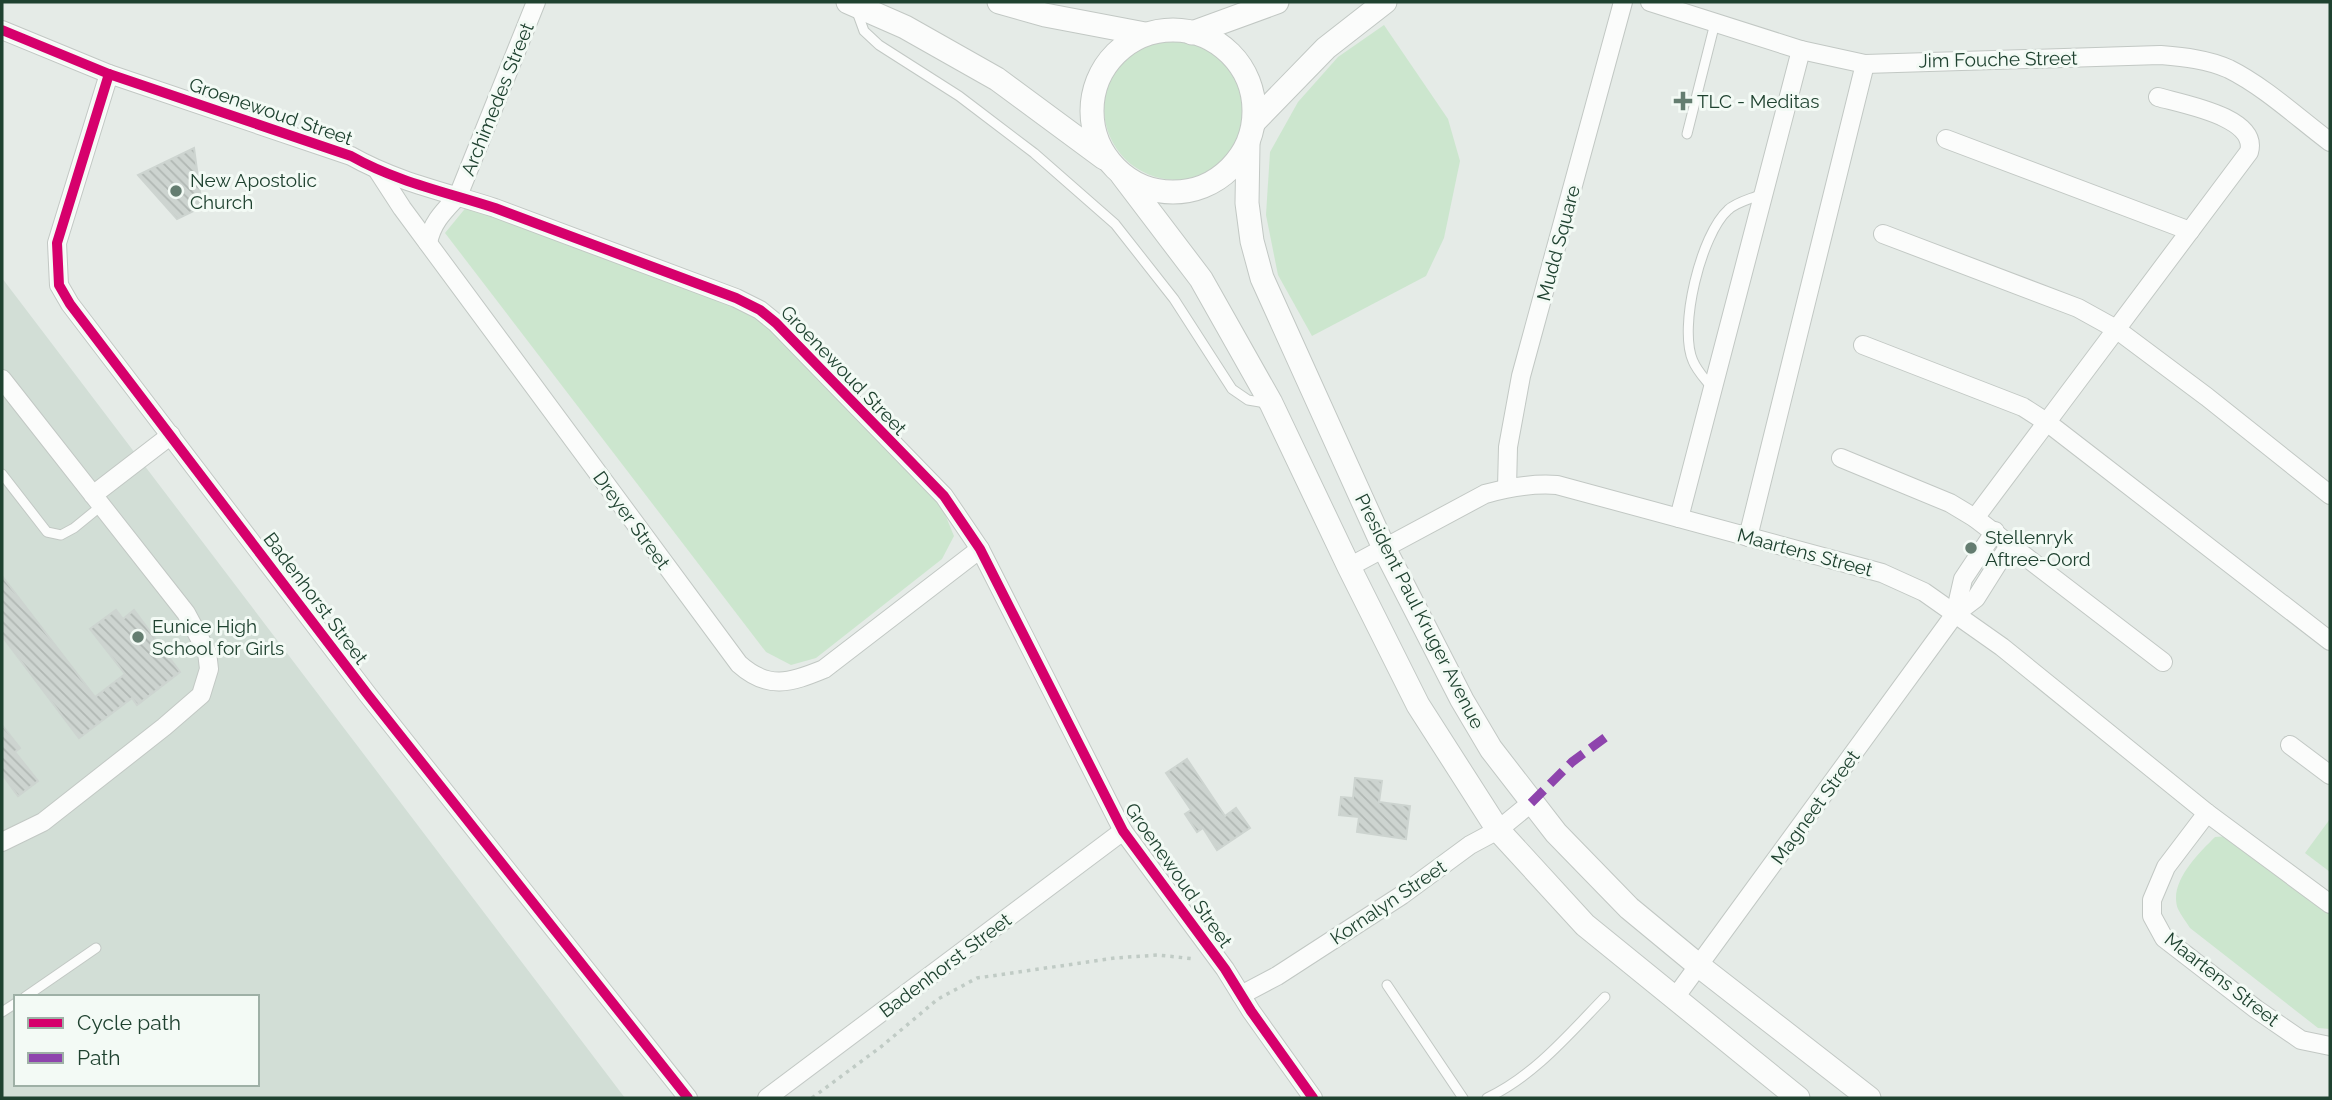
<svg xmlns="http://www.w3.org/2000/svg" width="2332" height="1100" font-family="Raleway,sans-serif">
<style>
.built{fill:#d2ded6;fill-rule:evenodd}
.green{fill:#cce6ce}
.building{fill:url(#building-back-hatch);stroke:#cdd4d0;stroke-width:2}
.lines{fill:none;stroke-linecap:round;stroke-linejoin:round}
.service-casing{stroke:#c2c8c4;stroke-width:11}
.minor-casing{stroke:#c2c8c4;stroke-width:20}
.tertiary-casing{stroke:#c2c8c4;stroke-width:25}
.path{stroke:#c0cbc5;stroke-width:3.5;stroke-dasharray:3.5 5;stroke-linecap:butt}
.service{stroke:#fbfcfb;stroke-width:9}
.minor{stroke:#fbfcfb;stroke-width:18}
.tertiary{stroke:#fbfcfb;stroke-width:23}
.quiet{stroke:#8e44ad;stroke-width:9;stroke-dasharray:18 9;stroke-linecap:butt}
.cycleway-casing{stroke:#f3faf5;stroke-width:15}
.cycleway{stroke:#d6006c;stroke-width:10}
.poi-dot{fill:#647d70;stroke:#f3faf5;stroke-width:2.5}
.labels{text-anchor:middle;stroke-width:6;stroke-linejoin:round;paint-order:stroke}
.street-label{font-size:19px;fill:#1f4230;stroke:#f3faf5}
.poi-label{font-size:19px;fill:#1f4230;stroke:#f3faf5;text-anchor:start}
</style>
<defs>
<pattern id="building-back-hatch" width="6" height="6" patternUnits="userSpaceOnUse" patternTransform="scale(1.75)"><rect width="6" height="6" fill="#cdd4d0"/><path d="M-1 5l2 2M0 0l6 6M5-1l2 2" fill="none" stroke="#b0b7b3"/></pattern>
</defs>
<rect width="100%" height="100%" fill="#e5ebe7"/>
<path class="built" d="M 2,278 L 625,1098 L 2,1098 ZM 16,997 L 257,997 L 257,1084 L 16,1084 Z"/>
<g class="green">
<polygon points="1384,25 1448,119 1460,161 1444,238 1426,276 1312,336 1278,275 1266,215 1270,152 1298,102 1338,57"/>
<circle cx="1176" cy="108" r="72"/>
<polygon points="468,205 761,317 942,507 954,536 942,559 816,658 791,665 766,652 445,233"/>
<polygon points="2330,819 2330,872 2305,853"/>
<path d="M 2242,835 L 2330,905 L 2330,1029 L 2318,1028 L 2190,928 C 2186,922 2181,915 2178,909 C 2168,883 2198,854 2215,837 Z"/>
</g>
<g class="building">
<polygon points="194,148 202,207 177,219 138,175"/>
<polygon points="2,576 95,697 125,674 90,629 116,610 123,619 134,610 180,672 137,705 132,698 79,738 2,636"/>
<polygon points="2,725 20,748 15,752 38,781 18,796 2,774"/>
<polygon points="1187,759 1225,816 1236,808 1250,828 1217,850 1203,828 1197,832 1185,814 1191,810 1166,773"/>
<polygon points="1355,778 1382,781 1379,802 1410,806 1406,839 1357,832 1359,817 1339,815 1341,797 1353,798"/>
</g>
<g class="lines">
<g class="service-casing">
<g id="service">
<polyline points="856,9 864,31 879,45 959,96 1034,153 1115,224 1174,299 1232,389 1248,400 1266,403"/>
<polyline points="1687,134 1715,23"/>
<path d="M 1712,388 C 1706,380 1697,371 1693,361 C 1678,328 1701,234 1728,210 C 1736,202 1751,199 1762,194"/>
<polyline points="2,474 47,532 61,535 74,528 101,506"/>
<polyline points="1387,985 1463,1098"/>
<polyline points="25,997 96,948"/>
<polyline points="2,1012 16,1003"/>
<path d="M 1487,1098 C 1534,1076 1569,1034 1605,997"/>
</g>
</g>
<g class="minor-casing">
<g id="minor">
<path d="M 1650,2 L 1801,50 L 1865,64 L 2160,55 C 2183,57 2207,59 2229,69 C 2265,87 2298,118 2330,142"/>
<path d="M 2,30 L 109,74 L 351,156 C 397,182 446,192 495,208 L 736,298 L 760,310 L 776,323 L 944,496 L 980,549 L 1123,831 L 1225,969 L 1251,1011 L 1313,1098"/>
<polyline points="109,74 57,243 59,285 70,304 368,695 688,1098"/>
<polyline points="1946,139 2190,231"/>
<path d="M 378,171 L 402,208 L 739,664 C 768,690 790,683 824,669 L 980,549"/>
<polyline points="1883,234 2078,308 2116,329 2207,397 2330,495"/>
<path d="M 428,243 C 432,222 444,211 458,196 L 536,2"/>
<polyline points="1863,345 2023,407 2048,423 2330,641"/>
<polyline points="2,379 186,613 207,652 209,669 201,695 164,727 43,822 2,842"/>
<polyline points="1841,458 1950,503 1975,518 2163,662"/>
<polyline points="1507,488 1508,447 1521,376 1623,2"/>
<polyline points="93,495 171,435"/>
<polyline points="1679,518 1801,50"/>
<path d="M 1975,518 L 2249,152 C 2259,117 2182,104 2158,97"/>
<polyline points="1748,537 1865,64"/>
<path d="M 1349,567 L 1485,494 C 1510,487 1532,483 1557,485 L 1882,573 L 1924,592 L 2002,647 L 2207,813 L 2330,904"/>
<polyline points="1955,614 1963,579 1995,531"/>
<polyline points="2290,745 2330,775"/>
<polyline points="2207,813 2166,867 2152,900 2152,916 2164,938 2256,1009 2301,1040 2330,1046"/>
<polyline points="1241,995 1277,976 1402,895 1470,845 1498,830 1531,803"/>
<polyline points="1674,999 1955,614 1976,598 2010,544"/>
<polyline points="767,1098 1123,831"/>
</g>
</g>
<g class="tertiary-casing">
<g id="tertiary">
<polyline points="848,2 905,27 997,79 1104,158"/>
<polyline points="999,2 1045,15 1145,34"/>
<circle cx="1173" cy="111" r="81"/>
<polyline points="1192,33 1277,2"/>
<polyline points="1254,122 1326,48 1385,2"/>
<polyline points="1248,144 1247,203 1252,241 1262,278 1384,548 1462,700 1491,749 1556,833 1629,908 1698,965 1869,1098"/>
<polyline points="1122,175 1201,279 1271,403 1349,567 1418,705 1498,830 1585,925 1798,1098"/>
</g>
</g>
<polyline class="path" points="812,1098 882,1046 938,999 977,978 1115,958 1158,955 1195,959"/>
<use href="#service" class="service"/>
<use href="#minor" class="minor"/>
<use href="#tertiary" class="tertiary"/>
<polyline class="quiet" points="1531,803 1572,762 1606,737"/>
<g class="cycleway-casing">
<g id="cycleway">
<path d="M 2,30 L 109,74 L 351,156 C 397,182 446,192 495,208 L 736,298 L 760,310 L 776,323 L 944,496 L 980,549 L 1123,831 L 1225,969 L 1251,1011 L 1313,1098"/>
<polyline points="109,74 57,243 59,285 70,304 368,695 688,1098"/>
</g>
</g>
<use href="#cycleway" class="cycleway"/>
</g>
<g class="poi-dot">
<path d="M1679.5 90.5h7v7h7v7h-7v7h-7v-7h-7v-7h7z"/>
<circle cx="176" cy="191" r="7"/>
<circle cx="1971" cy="548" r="7"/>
<circle cx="138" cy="637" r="7"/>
</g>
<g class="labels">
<g class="street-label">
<text transform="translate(1998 59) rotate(-1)" y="7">Jim Fouche Street</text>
<text transform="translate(497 99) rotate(-68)" y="7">Archimedes Street</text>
<text transform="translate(271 111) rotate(19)" y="7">Groenewoud Street</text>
<text transform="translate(1558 243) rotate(-75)" y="7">Mudd Square</text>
<text transform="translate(844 370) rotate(46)" y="7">Groenewoud Street</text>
<text transform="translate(632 520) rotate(54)" y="7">Dreyer Street</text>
<text transform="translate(1805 552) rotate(15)" y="7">Maartens Street</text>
<text transform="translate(316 598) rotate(53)" y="7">Badenhorst Street</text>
<text transform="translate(1420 611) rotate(63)" y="7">President Paul Kruger Avenue</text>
<text transform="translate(1815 807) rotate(-54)" y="7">Magneet Street</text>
<text transform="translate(1179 875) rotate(55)" y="7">Groenewoud Street</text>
<text transform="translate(1388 902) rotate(-34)" y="7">Kornalyn Street</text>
<text transform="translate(945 965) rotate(-37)" y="7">Badenhorst Street</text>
<text transform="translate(2222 979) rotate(38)" y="7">Maartens Street</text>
</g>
<g class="poi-label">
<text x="1697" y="108">TLC - Meditas</text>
<text x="190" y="187">New Apostolic<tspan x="190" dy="22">Church</tspan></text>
<text x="1985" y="544">Stellenryk<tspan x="1985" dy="22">Aftree-Oord</tspan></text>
<text x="152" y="633">Eunice High<tspan x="152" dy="22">School for Girls</tspan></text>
</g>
</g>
<rect width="2332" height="1100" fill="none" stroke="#1f4230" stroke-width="7"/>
<rect x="14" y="995" width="245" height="91" fill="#f3faf5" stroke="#9eb0a6" stroke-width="2"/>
<rect x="28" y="1018" width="35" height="10" fill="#d6006c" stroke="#9eb0a6" stroke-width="2"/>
<text x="77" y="1030" font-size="21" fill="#1f4230">Cycle path</text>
<rect x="28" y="1053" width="35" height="10" fill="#8e44ad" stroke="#9eb0a6" stroke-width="2"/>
<text x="77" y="1065" font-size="21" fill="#1f4230">Path</text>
</svg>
